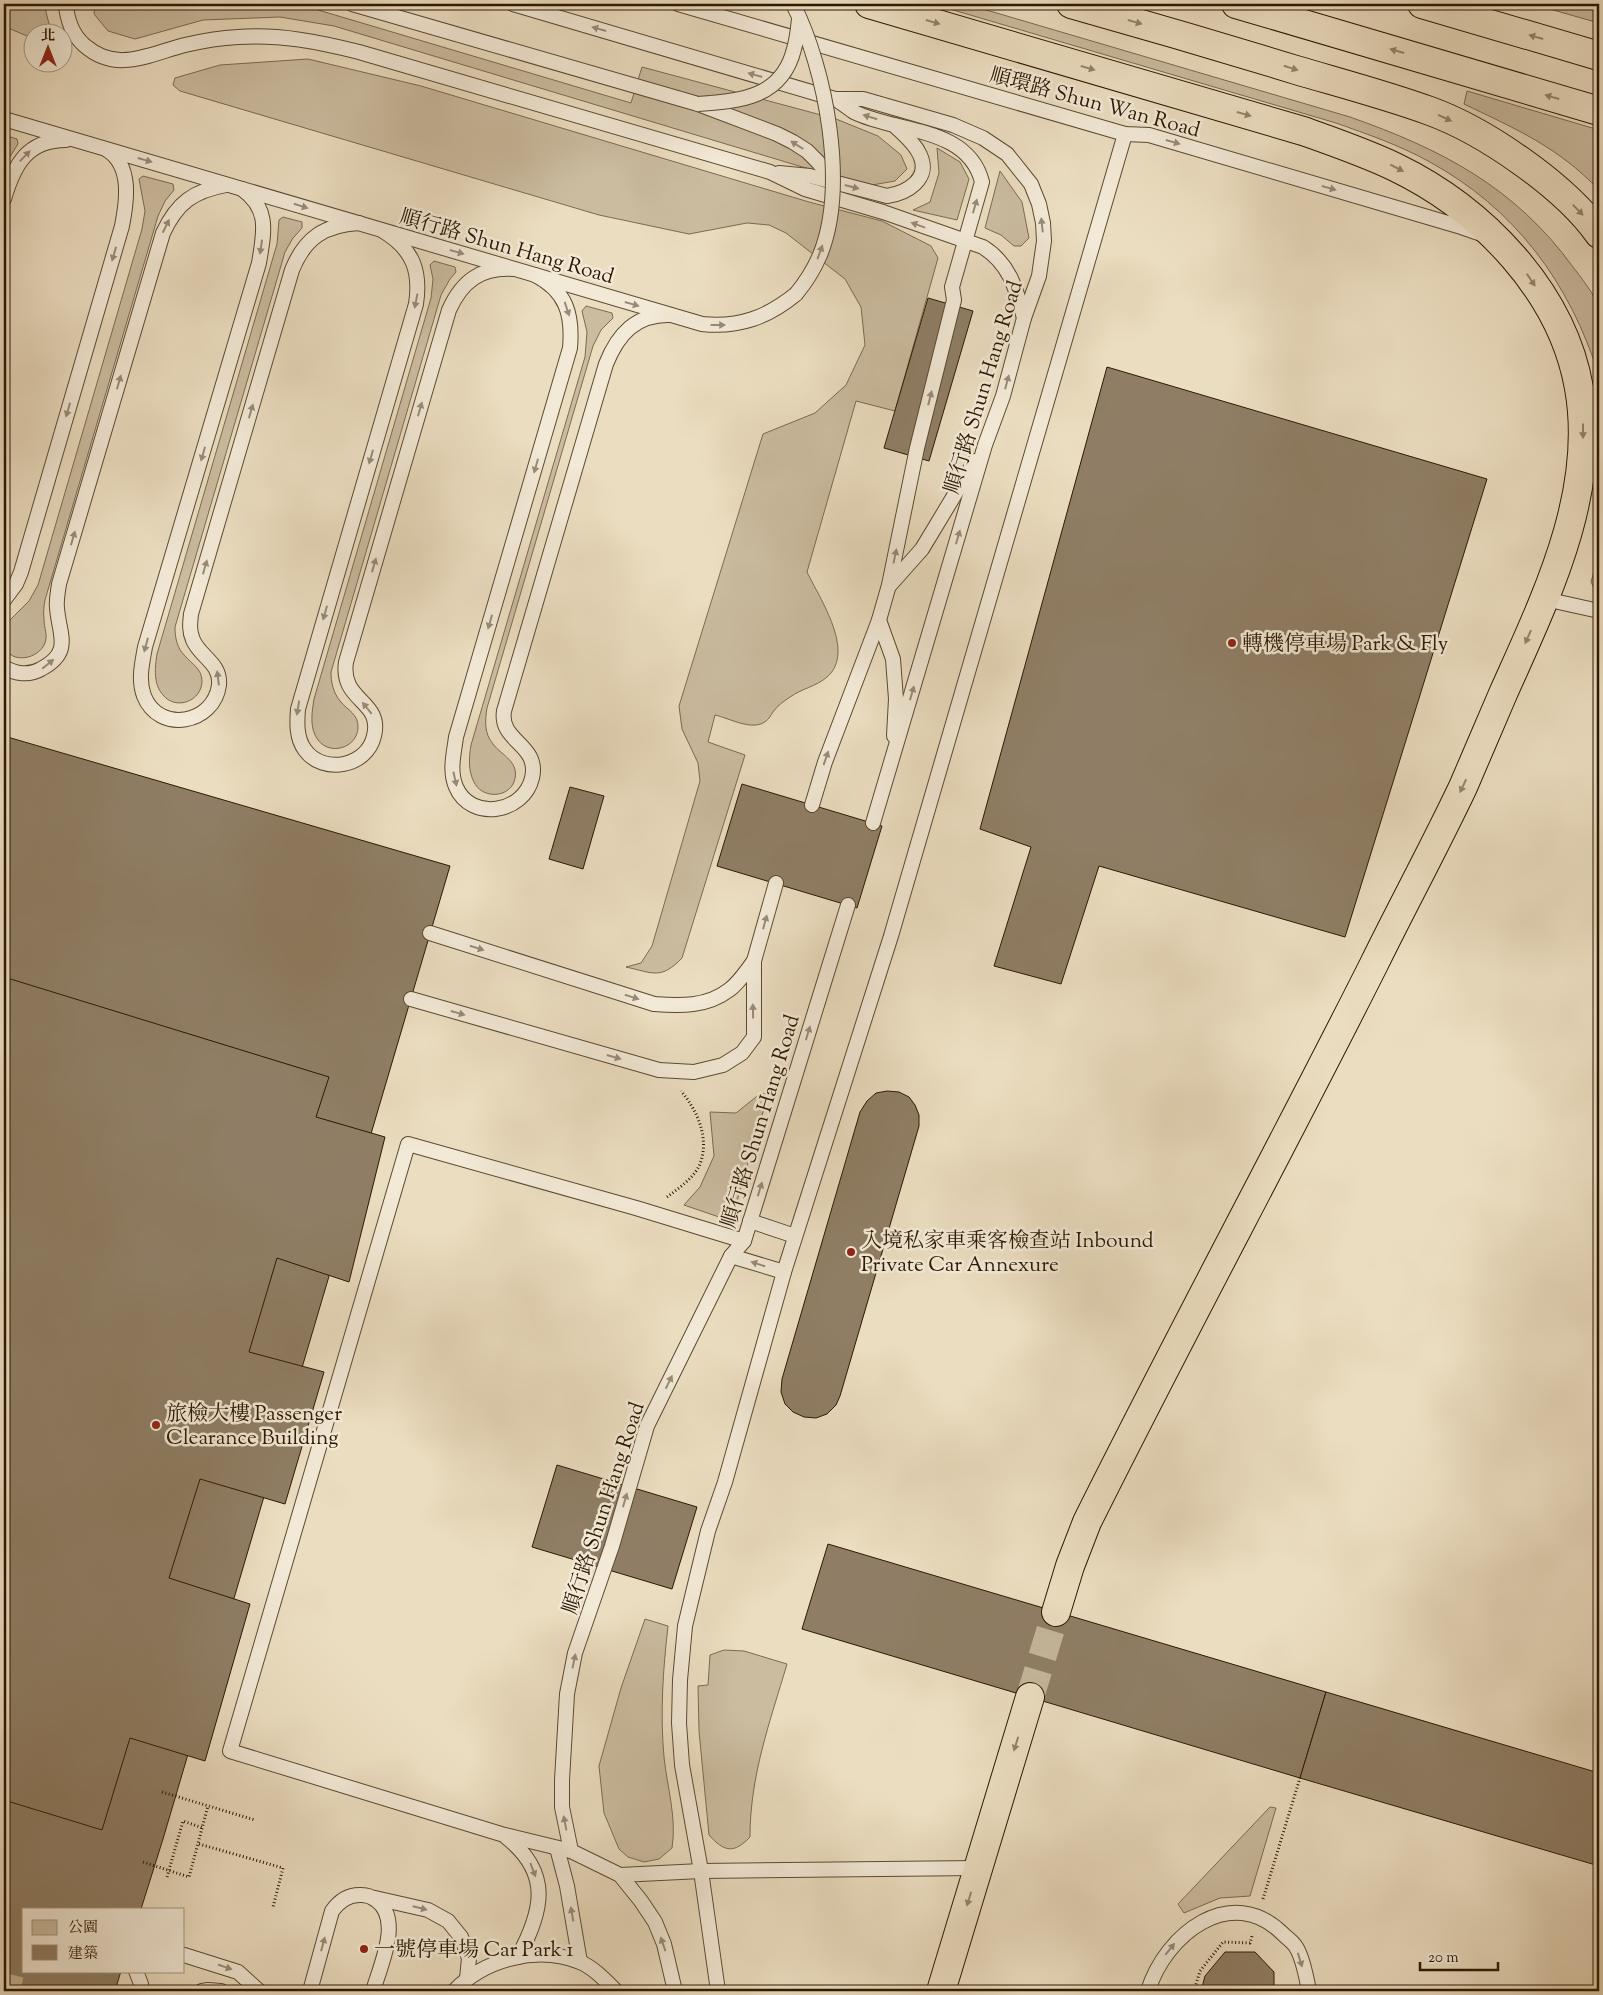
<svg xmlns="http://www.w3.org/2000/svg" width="1603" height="1995" font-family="'Sorts Mill Goudy','Noto Serif TC',serif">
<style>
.green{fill:#cbbca0;stroke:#7c6a51}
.building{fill:#8f7e65;stroke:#2c1802}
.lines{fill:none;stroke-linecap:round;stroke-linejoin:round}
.tertiary-tunnel{stroke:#c5b69a;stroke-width:28;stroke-dasharray:28 14;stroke-linecap:butt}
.motorway-tunnel{stroke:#c5b69a;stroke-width:28;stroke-dasharray:28 14;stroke-linecap:butt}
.service-casing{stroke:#5c4932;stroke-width:16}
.motorway-casing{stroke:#2c1802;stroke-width:30}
.path{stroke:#2c1802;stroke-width:3;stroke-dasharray:1 2.5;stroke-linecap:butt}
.service{stroke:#f2e9d6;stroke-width:14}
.motorway{stroke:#ebddc0;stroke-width:28}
.service-bridge-casing{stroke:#5c4932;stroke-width:16;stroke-linecap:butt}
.path-bridge{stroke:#2c1802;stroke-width:3;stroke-dasharray:1 2.5;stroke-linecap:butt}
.service-bridge{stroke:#f2e9d6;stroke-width:14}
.oneway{fill:#95846a}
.oneway2{fill:#998b77}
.poi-dot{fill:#8f2418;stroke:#f2e9d6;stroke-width:2}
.labels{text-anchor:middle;stroke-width:5;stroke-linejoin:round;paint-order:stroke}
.street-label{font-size:21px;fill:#2c1802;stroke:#f2e9d6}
.poi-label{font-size:21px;fill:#2c1802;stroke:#f2e9d6;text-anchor:start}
</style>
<rect width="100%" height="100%" fill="#ebddc0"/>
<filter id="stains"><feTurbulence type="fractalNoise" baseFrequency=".004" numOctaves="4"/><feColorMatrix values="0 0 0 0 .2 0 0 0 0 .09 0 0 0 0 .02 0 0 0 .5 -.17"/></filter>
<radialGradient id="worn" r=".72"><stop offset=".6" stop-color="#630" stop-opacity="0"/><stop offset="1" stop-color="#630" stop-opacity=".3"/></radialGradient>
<g class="green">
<polygon points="4,4 44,4 51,32 32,32 32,38 8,28 4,24"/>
<polygon points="95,4 298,4 631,103 642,67 836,119 878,136 901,155 907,169 895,181 872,185 799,166 334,26 280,17 203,20 135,39 108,31 94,14"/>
<path d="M 933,4 L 966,4 L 1350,117 C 1441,149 1515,187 1573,267 C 1580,276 1597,298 1599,308 C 1601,314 1599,321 1599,327 C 1599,344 1599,360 1599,376 C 1570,283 1515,208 1428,161 C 1399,145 1367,134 1336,123 Z"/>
<polygon points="1532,4 1576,4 1599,10 1599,23"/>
<path d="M 308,59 L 421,86 L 809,202 L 882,221 L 931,246 L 938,258 L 895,411 L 856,401 L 807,572 C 820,599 856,652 827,677 C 817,686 801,689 790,697 C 784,701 777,706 773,712 C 771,715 769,719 766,721 C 753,732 729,718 715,715 L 708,742 L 745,755 L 682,958 C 661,980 653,973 626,967 L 641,963 L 652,946 L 700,781 L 698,763 L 682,729 L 679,706 L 763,434 L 815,413 L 846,385 L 865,345 L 861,307 L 845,279 L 786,233 L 769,225 L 747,223 L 689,234 L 599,215 L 180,91 L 173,85 L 175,78 L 220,65 Z"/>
<path d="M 1467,91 L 1599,130 L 1599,190 C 1558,147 1516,129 1464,104 Z"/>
<polygon points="4,135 17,139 18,144 4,166"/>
<polygon points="937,148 960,162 969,179 957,220 913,210 930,202 939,173"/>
<polygon points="1000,171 1022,202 1029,238 1021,246 1014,246 1001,235 985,228"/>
<path d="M 143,176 L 173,184 L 174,190 L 165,201 L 158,216 L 45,600 C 44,606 43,613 44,619 C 44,628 48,635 45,643 C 39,659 11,665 4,646 C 2,640 4,632 4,626 L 29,601 L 38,585 L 142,229 L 145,211 L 139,179 Z"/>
<path d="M 283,217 L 302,222 L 302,228 L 293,238 L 285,252 L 175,627 C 175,638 177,648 185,656 C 192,664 202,669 202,681 C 202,701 176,711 163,695 C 153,684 155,667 157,654 L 277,244 L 279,220 Z"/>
<path d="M 434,261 L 455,267 L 456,272 L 450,279 L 441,295 L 331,672 C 331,682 333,692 340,701 C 347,710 359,714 358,728 C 357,748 330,756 318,740 C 309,728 312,712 314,699 L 431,298 L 433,279 L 430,265 Z"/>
<path d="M 586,306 L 612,313 L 613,318 L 601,330 L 593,346 L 487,708 C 485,721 484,733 493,744 C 502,756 521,762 514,782 C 507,799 481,798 474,782 C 468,771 469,757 471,745 L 585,357 L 587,332 L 582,311 Z"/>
<polygon points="1599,553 1599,592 1595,590 1591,582"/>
<polygon points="761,1093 768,1095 735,1208 730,1216 719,1217 684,1205 700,1187 714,1156 710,1112 736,1113"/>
<path d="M 645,1619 L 668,1626 C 663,1670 660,1713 664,1757 C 667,1787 677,1818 672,1848 L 659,1859 L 644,1862 L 628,1857 L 619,1849 L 604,1813 L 599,1766 L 621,1688 Z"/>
<path d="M 724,1650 L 744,1651 L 787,1664 C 770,1722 750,1775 750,1837 C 734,1854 724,1852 709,1835 L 699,1731 L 698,1686 L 708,1685 L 710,1655 Z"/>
<polygon points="1270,1807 1276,1808 1250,1896 1220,1898 1184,1913 1178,1904"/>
</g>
<g class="building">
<polygon points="928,298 973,311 929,461 884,448"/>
<polygon points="1107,367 1487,479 1345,937 1099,866 1061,984 994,966 1031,847 980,829"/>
<polygon points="4,736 450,866 163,1839 141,1909 24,1909 24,1971 121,1971 115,1991 4,1991"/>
<polygon points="742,784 882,826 857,908 717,866"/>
<polygon points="570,787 604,796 583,869 549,859"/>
<polygon points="4,977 329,1077 316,1117 385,1137 349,1282 277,1258 249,1352 324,1372 285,1504 200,1479 169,1578 250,1604 205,1761 130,1738 102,1830 4,1800"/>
<polygon points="887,1091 899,1092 909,1097 915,1105 919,1115 919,1126 840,1396 836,1405 827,1414 816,1418 804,1417 793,1412 785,1404 781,1392 782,1379 860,1112 867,1101 876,1093"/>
<polygon points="557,1465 697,1507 672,1589 532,1547"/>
<polygon points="828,1544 1326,1692 1300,1778 802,1629"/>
<polygon points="1326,1692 1599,1773 1599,1866 1300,1778"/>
<polygon points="1225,1952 1255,1952 1274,1972 1274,1991 1201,1991 1205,1976"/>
</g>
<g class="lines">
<polyline class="tertiary-tunnel" points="4,1987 20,1991"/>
<polyline class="motorway-tunnel" points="1030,1697 1056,1612"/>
<g class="service-casing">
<g id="service">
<path d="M 66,4 C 67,20 72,34 84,45 C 117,74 149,54 185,45 C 202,41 220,38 238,37 C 280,34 319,42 359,52 L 770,172 L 805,189 L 883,212 L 983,247 C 1010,264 1016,289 1024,318"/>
<polyline points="352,4 698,104 777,134 793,142 807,151 818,162 832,179"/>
<polyline points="513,4 835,99 863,99 953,125 983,138 1007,154 1031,184 1039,204 1043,223 1044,241 1039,276 1024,318 1003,396 985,445 873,823"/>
<polyline points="678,4 1125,134 1149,135 1458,226 1481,234"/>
<path d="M 4,119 L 702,324 C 739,328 768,317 796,294"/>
<path d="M 779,173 L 810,176 L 887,196 C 907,193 931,179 920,155 C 915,143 903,134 894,125"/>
<path d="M 242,189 C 270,209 264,232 259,263 L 145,647 C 142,664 138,680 144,696 C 159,734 214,724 219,685 C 221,663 200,657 193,640 C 189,631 190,623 191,614 L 292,270 C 305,238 324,225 359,223"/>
<path d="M 4,199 C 14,165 27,140 66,140"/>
<path d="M 383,231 C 413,249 421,271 416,304 L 298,709 C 297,722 296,738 305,750 C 323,775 367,767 374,736 C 383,700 340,702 346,662 L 449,310 C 462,281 481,267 513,269"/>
<path d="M 535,275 C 566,291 573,314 570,348 L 456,737 C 454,753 449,771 456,787 C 471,822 524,813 532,778 C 540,744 499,742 504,711 L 606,364 C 618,334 636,314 670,315"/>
<polyline points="890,585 922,549 975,461"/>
<polyline points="1545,599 1599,611"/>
<path d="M 4,600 L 16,584 L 21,572 L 122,226 C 127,201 132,165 107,150"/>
<polyline points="879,620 893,659 896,699 894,736"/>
<path d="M 4,667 C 15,674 29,676 41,669 C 73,652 59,635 57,608 C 56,600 58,592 59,584 L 163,233 C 177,203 193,191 226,185"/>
<path d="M 812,805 L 825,762 L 879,620 L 889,585 L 917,448 L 954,300 L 952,287 L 982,182 C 968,126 896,133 854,112 C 848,108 842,103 835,99"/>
<path d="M 430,933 L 654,1004 C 680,1006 707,1007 729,990 C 739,983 747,970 754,961"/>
<polyline points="411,999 659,1070 694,1072 723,1065 742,1053 754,1037 754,961 776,883"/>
<polyline points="750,1221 795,1236"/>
<polyline points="731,1256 784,1272"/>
<path d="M 506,1837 C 552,1873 543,1911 518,1957"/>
<polyline points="557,1848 567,1886 580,1962"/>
<polyline points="571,1851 501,1834 230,1751 408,1144 636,1208 744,1241"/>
<polyline points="620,1875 701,1871 978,1868"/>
<polyline points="375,1898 428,1910 448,1921 461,1937 469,1958 467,1979"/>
<polyline points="184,1955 238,1972 259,1991"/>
<polyline points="136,1971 141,1984 141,1991"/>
<polyline points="202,1991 208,1990 221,1991"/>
<path d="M 310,1991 L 332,1911 C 339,1901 349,1894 362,1895 C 367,1895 372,1897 376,1900 C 403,1919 380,1966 373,1991"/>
<path d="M 454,1991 C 485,1959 537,1945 580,1962 C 594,1968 605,1980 616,1991"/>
<polyline points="675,1991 664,1944 655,1922 641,1901 620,1875 571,1851 562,1807 562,1780 567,1694 575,1653 612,1546 647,1426 731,1256 744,1241 848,905"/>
<polyline points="718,1991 701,1871 682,1765 679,1723 680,1680 685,1626 692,1597 708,1531 725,1482 784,1272 891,936 1125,134"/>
<path d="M 1148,1991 C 1165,1935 1231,1882 1283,1934 C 1287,1938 1293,1942 1296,1947 C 1302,1956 1307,1980 1309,1991"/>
</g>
</g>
<g class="motorway-casing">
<g id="motorway">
<path d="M 869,4 L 1303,131 C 1334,142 1366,153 1395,167 C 1482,209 1562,291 1579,388 C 1598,495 1544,601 1502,696 C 1489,726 1476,757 1463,787 C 1435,846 1403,905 1374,964 C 1280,1151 1180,1335 1087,1522 L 1070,1566 L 1056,1612"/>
<path d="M 1071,4 C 1146,25 1221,47 1296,70 C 1340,83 1386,95 1430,111 C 1485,131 1565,186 1599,234"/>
<polyline points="1236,4 1599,111"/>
<polyline points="1422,4 1599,56"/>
<polyline points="941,1991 1030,1697"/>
</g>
</g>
<g class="path">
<path d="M 667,1197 C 679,1188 694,1178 700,1164 C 710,1138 697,1110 681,1091"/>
<polyline points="162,1792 255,1820"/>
<polyline points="199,1844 283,1868 273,1907"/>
<polyline points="167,1877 183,1821 203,1828"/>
<polyline points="1263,1899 1300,1778"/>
<polyline points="1194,1991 1200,1971 1223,1942 1250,1943 1252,1936"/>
</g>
<use href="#service" class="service"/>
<use href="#motorway" class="motorway"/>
<g class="service-bridge-casing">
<g id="service-bridge">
<path d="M 793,4 C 826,69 848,186 820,255 C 814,269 806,282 796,294"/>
<path d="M 698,104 C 740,101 782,98 794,49 C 797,39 798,29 799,19"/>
</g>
</g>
<polyline class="path-bridge" points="143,1862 189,1877 208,1806"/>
<use href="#service-bridge" class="service-bridge"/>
</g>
<defs><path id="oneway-solid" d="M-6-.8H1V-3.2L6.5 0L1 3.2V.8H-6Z" transform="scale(1.25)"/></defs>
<g class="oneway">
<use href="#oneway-solid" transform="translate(933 22) rotate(16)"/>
<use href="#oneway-solid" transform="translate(1135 22) rotate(16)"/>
<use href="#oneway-solid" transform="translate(1536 37) rotate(-164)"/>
<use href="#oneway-solid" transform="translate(1397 51) rotate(-164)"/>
<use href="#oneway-solid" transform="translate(1088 68) rotate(16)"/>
<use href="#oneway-solid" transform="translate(1291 68) rotate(17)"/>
<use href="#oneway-solid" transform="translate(1552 97) rotate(-164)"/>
<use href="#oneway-solid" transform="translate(1244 114) rotate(16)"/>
<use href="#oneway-solid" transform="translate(1445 118) rotate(25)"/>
<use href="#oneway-solid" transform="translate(1397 168) rotate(27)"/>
<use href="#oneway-solid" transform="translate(1578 210) rotate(46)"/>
<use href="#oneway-solid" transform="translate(1531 280) rotate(56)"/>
<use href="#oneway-solid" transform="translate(1583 431) rotate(90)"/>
<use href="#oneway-solid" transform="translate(1528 637) rotate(114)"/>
<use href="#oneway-solid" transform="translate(1463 786) rotate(115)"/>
<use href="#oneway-solid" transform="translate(1016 1744) rotate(107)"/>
<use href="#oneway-solid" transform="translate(969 1899) rotate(107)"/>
</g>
<g class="oneway2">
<use href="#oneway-solid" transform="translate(599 29) rotate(-164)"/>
<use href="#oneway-solid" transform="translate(755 75) rotate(-164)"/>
<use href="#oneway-solid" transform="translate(870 117) rotate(-162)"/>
<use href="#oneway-solid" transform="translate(1173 142) rotate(16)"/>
<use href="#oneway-solid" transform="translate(797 145) rotate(-148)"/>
<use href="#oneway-solid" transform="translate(25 156) rotate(-46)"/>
<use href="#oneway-solid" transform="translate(145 160) rotate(16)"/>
<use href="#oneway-solid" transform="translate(852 187) rotate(15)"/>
<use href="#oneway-solid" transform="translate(1329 188) rotate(16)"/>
<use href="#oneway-solid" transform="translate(301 206) rotate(17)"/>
<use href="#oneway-solid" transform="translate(975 206) rotate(-74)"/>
<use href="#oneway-solid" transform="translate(918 225) rotate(-160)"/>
<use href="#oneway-solid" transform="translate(1042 225) rotate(-96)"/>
<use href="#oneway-solid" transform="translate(166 226) rotate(-64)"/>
<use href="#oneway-solid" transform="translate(261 247) rotate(98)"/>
<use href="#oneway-solid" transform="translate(457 252) rotate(16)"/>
<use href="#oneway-solid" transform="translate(820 252) rotate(-70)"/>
<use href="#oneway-solid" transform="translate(114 254) rotate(106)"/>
<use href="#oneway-solid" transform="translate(416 301) rotate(101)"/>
<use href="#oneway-solid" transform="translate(632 304) rotate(16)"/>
<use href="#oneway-solid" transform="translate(567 309) rotate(72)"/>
<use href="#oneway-solid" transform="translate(718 325)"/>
<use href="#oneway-solid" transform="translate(119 382) rotate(-74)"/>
<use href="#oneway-solid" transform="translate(1007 382) rotate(-75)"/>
<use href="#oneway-solid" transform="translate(930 398) rotate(-76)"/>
<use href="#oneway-solid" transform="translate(420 409) rotate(-74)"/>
<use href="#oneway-solid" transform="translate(68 410) rotate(106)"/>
<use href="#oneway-solid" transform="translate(251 411) rotate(-74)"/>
<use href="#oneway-solid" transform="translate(203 454) rotate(106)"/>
<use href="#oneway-solid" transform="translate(371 457) rotate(106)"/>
<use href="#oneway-solid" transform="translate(536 466) rotate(106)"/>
<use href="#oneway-solid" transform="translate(958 537) rotate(-74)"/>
<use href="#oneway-solid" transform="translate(73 538) rotate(-74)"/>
<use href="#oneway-solid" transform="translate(895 556) rotate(-78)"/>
<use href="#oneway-solid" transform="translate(374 565) rotate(-74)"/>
<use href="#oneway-solid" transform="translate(205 567) rotate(-74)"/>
<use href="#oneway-solid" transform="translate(325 613) rotate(106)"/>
<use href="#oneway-solid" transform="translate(490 622) rotate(106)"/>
<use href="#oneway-solid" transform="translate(146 645) rotate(105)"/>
<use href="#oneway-solid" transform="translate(48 664) rotate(-39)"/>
<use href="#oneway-solid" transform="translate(218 678) rotate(-97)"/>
<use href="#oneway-solid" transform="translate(912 693) rotate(-74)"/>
<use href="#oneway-solid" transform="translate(298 708) rotate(99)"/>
<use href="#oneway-solid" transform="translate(367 708) rotate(-129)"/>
<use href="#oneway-solid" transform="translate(826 758) rotate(-71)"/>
<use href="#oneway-solid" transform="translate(455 779) rotate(77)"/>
<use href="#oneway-solid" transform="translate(765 922) rotate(-75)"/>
<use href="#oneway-solid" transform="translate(477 948) rotate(17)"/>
<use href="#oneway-solid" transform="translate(632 997) rotate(17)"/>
<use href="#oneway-solid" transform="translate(753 1011) rotate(-91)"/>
<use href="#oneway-solid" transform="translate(458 1013) rotate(16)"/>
<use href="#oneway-solid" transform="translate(808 1033) rotate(-73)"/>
<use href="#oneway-solid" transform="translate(614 1057) rotate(16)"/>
<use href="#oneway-solid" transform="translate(760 1189) rotate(-73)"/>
<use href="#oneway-solid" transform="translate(758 1264) rotate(-162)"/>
<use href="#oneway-solid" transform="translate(669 1382) rotate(-64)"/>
<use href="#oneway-solid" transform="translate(625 1500) rotate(-74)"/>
<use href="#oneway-solid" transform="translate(574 1661) rotate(-78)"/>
<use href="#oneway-solid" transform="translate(565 1823) rotate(-101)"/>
<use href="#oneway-solid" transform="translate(533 1870) rotate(69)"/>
<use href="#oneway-solid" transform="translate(420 1908) rotate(14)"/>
<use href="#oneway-solid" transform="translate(572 1914) rotate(-100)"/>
<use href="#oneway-solid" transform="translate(323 1944) rotate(-75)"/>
<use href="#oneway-solid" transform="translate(663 1944) rotate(-109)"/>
<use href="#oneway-solid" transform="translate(1170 1949) rotate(-51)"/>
<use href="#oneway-solid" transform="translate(1300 1960) rotate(73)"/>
<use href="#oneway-solid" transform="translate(225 1967) rotate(19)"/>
</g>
<g class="poi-dot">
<circle cx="1232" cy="643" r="5"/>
<circle cx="851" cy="1252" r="5"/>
<circle cx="156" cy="1425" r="5"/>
<circle cx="364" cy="1949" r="5"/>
</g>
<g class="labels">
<g class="street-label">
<text transform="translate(1095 102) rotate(15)" y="7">順環路 Shun Wan Road</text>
<text transform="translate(507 246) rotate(16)" y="7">順行路 Shun Hang Road</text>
<text transform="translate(983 387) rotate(-73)" y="7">順行路 Shun Hang Road</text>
<text transform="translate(760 1121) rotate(-73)" y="7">順行路 Shun Hang Road</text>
<text transform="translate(603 1508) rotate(-72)" y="7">順行路 Shun Hang Road</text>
</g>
<g class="poi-label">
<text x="1242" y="650">轉機停車場 Park &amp; Fly</text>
<text x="861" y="1247">入境私家車乘客檢查站 Inbound<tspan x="861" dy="24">Private Car Annexure</tspan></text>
<text x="166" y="1420">旅檢大樓 Passenger<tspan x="166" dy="24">Clearance Building</tspan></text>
<text x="374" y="1956">一號停車場 Car Park 1</text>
</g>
</g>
<rect width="1603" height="1995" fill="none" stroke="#ebddc0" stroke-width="20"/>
<rect x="5" y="5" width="1593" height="1985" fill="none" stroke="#2c1802" stroke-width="2.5"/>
<rect x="10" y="10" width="1583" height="1975" fill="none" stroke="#2c1802"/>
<rect x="22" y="1908" width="162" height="65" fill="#f2e9d6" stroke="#a39581"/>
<rect x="32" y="1920" width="25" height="15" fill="#cbbca0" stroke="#a39581"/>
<text x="68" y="1932" font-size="15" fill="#2c1802">公園</text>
<rect x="32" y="1945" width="25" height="15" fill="#8f7e65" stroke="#a39581"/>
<text x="68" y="1958" font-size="15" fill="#2c1802">建築</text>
<g transform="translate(48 48)"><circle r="24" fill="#f2e9d6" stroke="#a39581"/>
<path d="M0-4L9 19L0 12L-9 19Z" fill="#8f2418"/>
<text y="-8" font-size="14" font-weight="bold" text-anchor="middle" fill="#2c1802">北</text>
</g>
<path d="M1420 1962v8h78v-8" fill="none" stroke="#2c1802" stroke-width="2.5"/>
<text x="1428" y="1962" font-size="15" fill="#2c1802" stroke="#f2e9d6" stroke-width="4" paint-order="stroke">20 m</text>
<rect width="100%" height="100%" filter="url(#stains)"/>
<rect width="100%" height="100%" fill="url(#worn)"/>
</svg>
